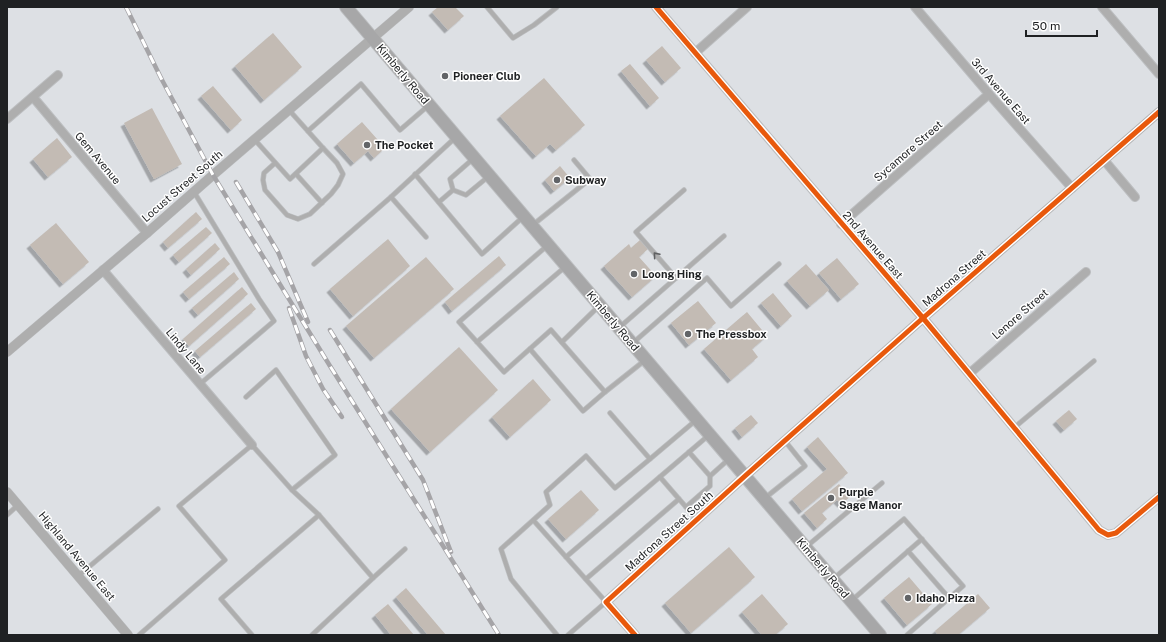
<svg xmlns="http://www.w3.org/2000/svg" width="1166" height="642" font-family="'Public Sans',sans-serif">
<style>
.building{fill:#c3bbb4;filter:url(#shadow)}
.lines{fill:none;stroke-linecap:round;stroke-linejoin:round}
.service-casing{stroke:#bcbec0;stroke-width:5.5}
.minor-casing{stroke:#bcbec0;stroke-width:10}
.tertiary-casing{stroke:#bcbec0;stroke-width:10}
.primary-casing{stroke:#bcbec0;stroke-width:14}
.service{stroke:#aeaeae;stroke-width:4}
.minor{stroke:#aeaeae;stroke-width:8}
.tertiary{stroke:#aeaeae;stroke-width:9}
.primary{stroke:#a7a7a8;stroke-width:12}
.rail-casing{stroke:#a5a4a7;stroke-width:4.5}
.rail{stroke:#fff;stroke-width:3;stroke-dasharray:9;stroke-linecap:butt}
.cycleway-casing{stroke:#fff;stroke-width:8}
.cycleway{stroke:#e8590c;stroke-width:5}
.oneway{stroke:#5f6062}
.poi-dot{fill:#626467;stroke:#fff;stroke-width:1.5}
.labels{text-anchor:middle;stroke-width:3;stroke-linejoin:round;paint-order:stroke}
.street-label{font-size:11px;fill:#1f2123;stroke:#fff}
.poi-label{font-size:11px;font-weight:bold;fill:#1f2123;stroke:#fff;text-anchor:start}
</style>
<defs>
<filter id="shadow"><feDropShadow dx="-3.5" dy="3.5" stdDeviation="0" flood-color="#0004"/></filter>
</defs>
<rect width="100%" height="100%" fill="#dde0e4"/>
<g class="building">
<polygon points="438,7 455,7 464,16 448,30 432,12"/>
<polygon points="273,33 302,67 264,100 235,66"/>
<polygon points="662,46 681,68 665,82 646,60"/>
<polygon points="630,64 659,98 650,106 621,71"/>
<polygon points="544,78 585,125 556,150 550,144 536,156 500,116"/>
<polygon points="213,86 242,120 231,130 201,96"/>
<polygon points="152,108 182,164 154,179 124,123"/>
<polygon points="362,122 385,148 374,158 368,151 354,163 337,144"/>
<polygon points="57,138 72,157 48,177 33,159"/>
<polygon points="560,166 570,178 554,191 545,180"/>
<polygon points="196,212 202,219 168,248 163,242"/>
<polygon points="56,223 89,262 63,284 30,245"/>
<polygon points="206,227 212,233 179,262 173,255"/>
<polygon points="388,239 410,266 353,316 330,289"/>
<polygon points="640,240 648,249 639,257 656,276 632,297 604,266 629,244 631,248"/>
<polygon points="215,243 220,249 191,275 186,269"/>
<polygon points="499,256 506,265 452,311 445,302"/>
<polygon points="224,257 230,264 189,299 183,292"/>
<polygon points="426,257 454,289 374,358 346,326"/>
<polygon points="837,258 859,284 841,299 819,273"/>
<polygon points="806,264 829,290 810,306 787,281"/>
<polygon points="234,272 239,279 198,315 192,308"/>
<polygon points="242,287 248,294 189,346 183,339"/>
<polygon points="773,293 792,316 781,326 761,303"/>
<polygon points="698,301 716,323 689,345 671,323"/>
<polygon points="251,303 256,309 200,357 195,351"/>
<polygon points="747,312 767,336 752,349 758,357 731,380 704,349"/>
<polygon points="459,347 498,390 430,452 391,409"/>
<polygon points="533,379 551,400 510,437 492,417"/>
<polygon points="1069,410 1077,419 1064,430 1056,421"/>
<polygon points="751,415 758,423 742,437 735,428"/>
<polygon points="818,437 848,473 802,511 792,499 827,469 807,447"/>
<polygon points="839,484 850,497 841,504 837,500 822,513 827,519 817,528 804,513"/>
<polygon points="581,490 599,510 566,539 548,519"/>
<polygon points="729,547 755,577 691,633 665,603"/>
<polygon points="909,577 932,604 907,625 884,598"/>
<polygon points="406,588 446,635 428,635 396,597"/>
<polygon points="762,594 788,624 775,635 762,635 742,612"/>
<polygon points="978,594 990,608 958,635 938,635 935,631"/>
<polygon points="388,604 414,635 391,635 375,615"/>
</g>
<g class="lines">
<g class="service-casing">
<g id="service">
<polyline points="487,7 513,38 534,25 557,7"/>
<polyline points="308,131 361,84 400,130 429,105"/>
<polyline points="255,140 290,179 323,148 289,110"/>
<polyline points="474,158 450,179 453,190 466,195 489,176"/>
<polyline points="275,163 264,173 263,180 265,190 287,215 298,219 310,214 331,194 338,185 343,174 337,163 323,148"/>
<polyline points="296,174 322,203"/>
<polyline points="415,174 482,254 523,217"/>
<polyline points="194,192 259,299 274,321 200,384"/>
<polyline points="391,197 426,237"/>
<polyline points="439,202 453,190"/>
<polyline points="534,224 590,179 574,160"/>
<polyline points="548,245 459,322 504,372 551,330 605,392 644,361"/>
<polyline points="314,264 391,197 456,137"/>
<polyline points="676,278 636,232 684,190"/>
<polyline points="621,326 724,236"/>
<polyline points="477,342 565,267"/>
<polyline points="562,342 599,306"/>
<polyline points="634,342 707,278 731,306 779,264"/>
<polyline points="530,349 583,411 605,392"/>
<polyline points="610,413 650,459 695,421"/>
<polyline points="1015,427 1094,361"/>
<polyline points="710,476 729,459"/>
<polyline points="292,490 319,515 373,578 405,549"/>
<polyline points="765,498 805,466 785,441"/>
<polyline points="679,499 686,507 710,486 710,476 689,452"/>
<polyline points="686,507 697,520"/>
<polyline points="7,515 18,505"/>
<polyline points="534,521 606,602 568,635"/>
<polyline points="806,547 882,483"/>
<polyline points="908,551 949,598"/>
<polyline points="566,557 709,435"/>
<polyline points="78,576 158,509"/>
<polyline points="586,579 679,499 660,477"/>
<polyline points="833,579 904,519 963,586 907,635"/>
<polyline points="851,601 922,539"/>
<polyline points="139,635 225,560 179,506 252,445 292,490 335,455 276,370 246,397"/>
<polyline points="252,635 221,599 319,515"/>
<polyline points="312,635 373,578"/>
<polyline points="557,635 511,579 501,549 550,505 546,492 586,456 615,488 650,459"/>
</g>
</g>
<g class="minor-casing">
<g id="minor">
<polyline points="656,7 923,318 1099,530 1108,535 1116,533 1159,497"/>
<polyline points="915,7 989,94 1072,188"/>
<polyline points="1102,7 1159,74"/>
<polyline points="695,53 747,7"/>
<polyline points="33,97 147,233"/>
<polyline points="7,119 58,75"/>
<polyline points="1104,160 1135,197"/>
<polyline points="841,224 989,94"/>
<polyline points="103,270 252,445"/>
<polyline points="970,373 1086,272"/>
<polyline points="635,635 606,602 745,476"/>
</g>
</g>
<g class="tertiary-casing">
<g id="tertiary">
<polyline points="7,352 147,233 213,175 409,7"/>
<polyline points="745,476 923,318 1159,112"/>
<polyline points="7,492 128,635"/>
</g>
</g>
<g class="primary-casing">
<polyline id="primary" points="346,7 880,635"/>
</g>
<use href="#service" class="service"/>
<use href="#minor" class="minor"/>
<use href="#tertiary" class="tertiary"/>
<use href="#primary" class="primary"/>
<g class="rail-casing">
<g id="rail">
<polyline points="126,7 162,80 213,175 330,366 499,635"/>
<polyline points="236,182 278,252 308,322"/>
<polyline points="289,308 306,356 323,389 342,417"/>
<polyline points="330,330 423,480 451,552"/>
</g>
</g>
<use href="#rail" class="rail"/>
<g class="cycleway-casing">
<g id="cycleway">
<polyline points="656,7 923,318 1099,530 1108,535 1116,533 1159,497"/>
<polyline points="635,635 606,602 745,476 923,318 1159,112"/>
</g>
</g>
<use href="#cycleway" class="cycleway"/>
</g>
<defs><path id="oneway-chevron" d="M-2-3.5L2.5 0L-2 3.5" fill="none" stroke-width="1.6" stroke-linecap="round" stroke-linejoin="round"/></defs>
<use class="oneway" href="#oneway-chevron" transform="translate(656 255) rotate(-131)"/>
<g class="poi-dot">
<circle cx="445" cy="76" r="4"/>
<circle cx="367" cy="145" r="4"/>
<circle cx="557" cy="180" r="4"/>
<circle cx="634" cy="274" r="4"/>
<circle cx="688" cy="334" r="4"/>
<circle cx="831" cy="498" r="4"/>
<circle cx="908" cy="598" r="4"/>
</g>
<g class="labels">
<g class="street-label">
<text transform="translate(403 74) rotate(50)" y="4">Kimberly Road</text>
<text transform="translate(1001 91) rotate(49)" y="4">3rd Avenue East</text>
<text transform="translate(908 151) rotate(-41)" y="4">Sycamore Street</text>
<text transform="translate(98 158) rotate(50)" y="4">Gem Avenue</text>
<text transform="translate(182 186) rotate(-41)" y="4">Locust Street South</text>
<text transform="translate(873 245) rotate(49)" y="4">2nd Avenue East</text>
<text transform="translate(954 278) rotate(-41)" y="4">Madrona Street</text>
<text transform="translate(1020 314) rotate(-41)" y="4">Lenore Street</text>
<text transform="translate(613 321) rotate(50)" y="4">Kimberly Road</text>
<text transform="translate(186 351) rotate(50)" y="4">Lindy Lane</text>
<text transform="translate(669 531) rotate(-42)" y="4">Madrona Street South</text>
<text transform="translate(77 556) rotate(50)" y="4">Highland Avenue East</text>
<text transform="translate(823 568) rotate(50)" y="4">Kimberly Road</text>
</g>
<g class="poi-label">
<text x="453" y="80">Pioneer Club</text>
<text x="375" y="149">The Pocket</text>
<text x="565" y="184">Subway</text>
<text x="642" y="278">Loong Hing</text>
<text x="696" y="338">The Pressbox</text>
<text x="839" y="496">Purple<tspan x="839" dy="13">Sage Manor</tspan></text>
<text x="916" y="602">Idaho Pizza</text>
</g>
</g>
<rect width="1166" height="642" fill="none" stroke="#1f2123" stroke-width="16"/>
<path d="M1026 30v6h71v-6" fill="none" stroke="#1f2123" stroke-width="2"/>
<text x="1032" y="30" font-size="12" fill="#1f2123" stroke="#ffffff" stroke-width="3" paint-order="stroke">50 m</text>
</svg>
